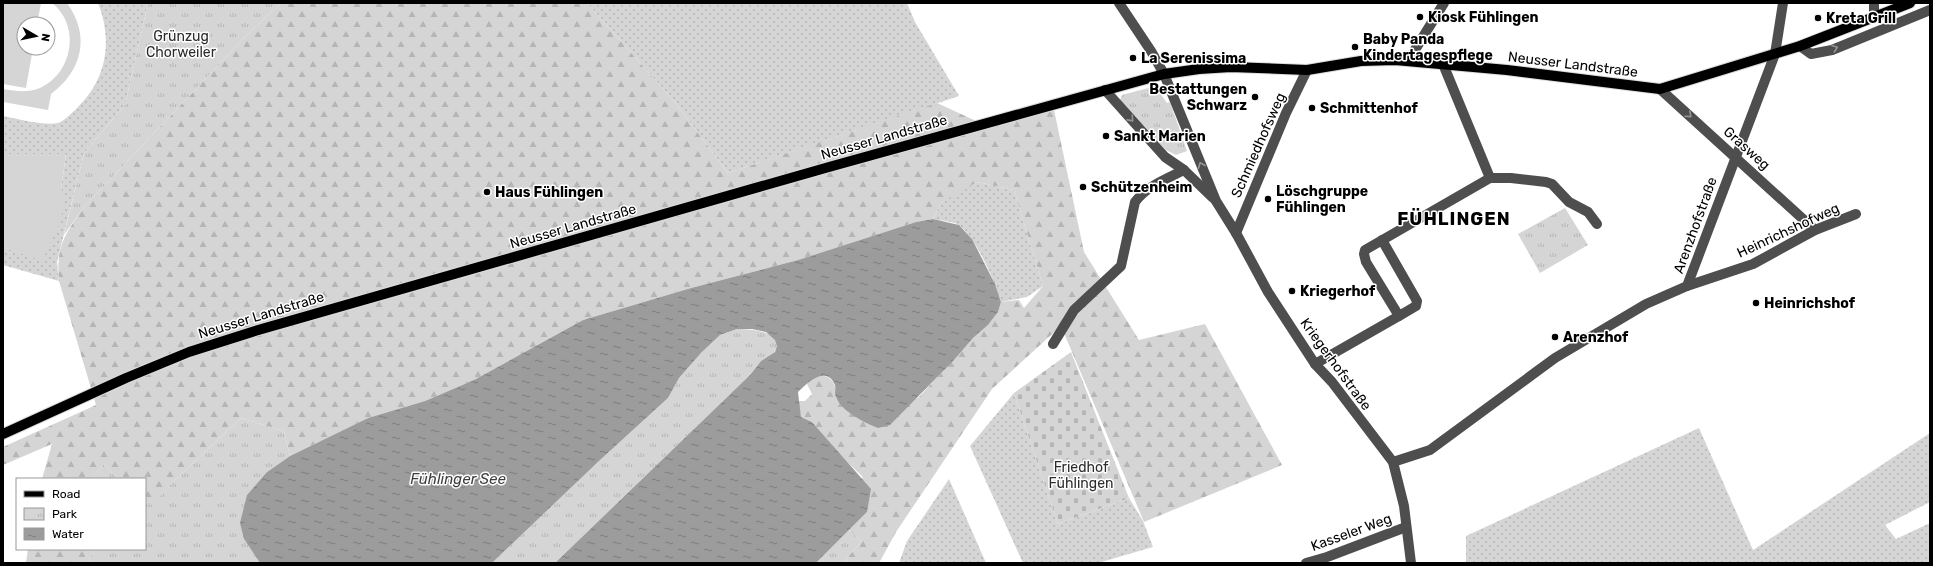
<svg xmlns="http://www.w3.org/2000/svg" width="1933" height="566" font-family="Rubik,sans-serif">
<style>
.grass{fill:url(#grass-dots)}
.forest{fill:url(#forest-firs)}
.cemetery{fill:url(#cemetery-stones)}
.park{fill:url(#park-tufts)}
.pitch{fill:#d5d5d5}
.water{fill:url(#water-ripples)}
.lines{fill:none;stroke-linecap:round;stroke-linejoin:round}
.major-casing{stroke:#dbdbdb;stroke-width:12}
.minor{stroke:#4e4e4e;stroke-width:10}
.major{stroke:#000;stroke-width:10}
.oneway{stroke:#959595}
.poi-dot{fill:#000;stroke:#fff;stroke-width:1.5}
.labels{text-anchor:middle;stroke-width:3;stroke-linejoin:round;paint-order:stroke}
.poi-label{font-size:14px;font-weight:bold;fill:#000;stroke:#fff;text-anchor:start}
.park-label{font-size:14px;fill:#2c2c2c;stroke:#fff}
.street-label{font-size:14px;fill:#000;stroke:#fff}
.water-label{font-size:15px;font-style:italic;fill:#3d3d3d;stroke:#fff}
.district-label{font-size:18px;font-weight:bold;letter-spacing:1px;fill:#000;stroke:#fff}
</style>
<defs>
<pattern id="grass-dots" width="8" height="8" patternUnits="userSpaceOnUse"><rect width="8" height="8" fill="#d5d5d5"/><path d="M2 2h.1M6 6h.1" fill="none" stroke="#b5b5b5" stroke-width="1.8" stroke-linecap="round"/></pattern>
<pattern id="forest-firs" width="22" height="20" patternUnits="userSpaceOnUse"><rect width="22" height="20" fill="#d5d5d5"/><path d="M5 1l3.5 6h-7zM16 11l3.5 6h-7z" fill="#b5b5b5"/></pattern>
<pattern id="cemetery-stones" width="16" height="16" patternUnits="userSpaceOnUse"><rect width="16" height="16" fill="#d5d5d5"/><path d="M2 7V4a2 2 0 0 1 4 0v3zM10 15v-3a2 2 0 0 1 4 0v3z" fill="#b5b5b5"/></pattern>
<pattern id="park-tufts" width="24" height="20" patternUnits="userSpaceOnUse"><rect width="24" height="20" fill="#d5d5d5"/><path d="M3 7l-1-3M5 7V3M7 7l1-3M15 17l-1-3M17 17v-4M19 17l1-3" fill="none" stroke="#b5b5b5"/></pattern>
<pattern id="water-ripples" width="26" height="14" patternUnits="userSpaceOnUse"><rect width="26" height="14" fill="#9c9c9c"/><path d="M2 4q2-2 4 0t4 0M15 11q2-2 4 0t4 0" fill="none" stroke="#7d7d7d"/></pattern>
</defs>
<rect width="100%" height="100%" fill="#fff"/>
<g class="grass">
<path d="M 98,3 L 148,3 L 125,105 L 84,153 L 57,262 L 59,281 L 3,265 L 3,247 L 42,260 L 61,189 L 66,154 L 3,154 L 3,116 C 18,119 44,126 58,123 C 64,121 73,112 77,108 C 107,79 113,41 98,3 Z"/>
<polygon points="587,3 907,3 915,22 959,96 728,173 674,101"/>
<path d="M 977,182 L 1014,190 L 1043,286 L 1027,297 L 1001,302 C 995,282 977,239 960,226 C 954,221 941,221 933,219 L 942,202 L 960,189 Z"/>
<polygon points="1014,393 1058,524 1129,498 1143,521 1153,547 1098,563 1023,563 970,446"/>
<polygon points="1699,428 1753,550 1930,433 1930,502 1885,525 1896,539 1930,523 1930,563 1466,563 1466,536"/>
<polygon points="949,479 986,563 899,563 907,541"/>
</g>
<g class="forest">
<path d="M 281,3 L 587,3 L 674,101 L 728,173 L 937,103 L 987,126 L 1053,105 L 1084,252 L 1139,340 L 1205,324 L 1282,465 L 1144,522 L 1061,326 L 992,389 L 896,532 L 879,563 L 846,563 L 847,557 L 862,542 L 849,530 L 867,512 L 862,476 L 845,460 L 812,422 L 801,417 L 798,401 L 805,401 L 812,394 L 807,384 C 815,376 827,371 834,384 C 836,388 834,393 836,397 C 837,401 843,406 846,409 L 918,398 L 973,338 L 988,325 L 998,312 L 1001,302 L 1019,300 L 1024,308 L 1043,286 L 1014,190 L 977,182 L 942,202 L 933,219 L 916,222 L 798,260 L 691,288 L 583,320 L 474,380 L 425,401 L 368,418 L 290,456 L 284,431 L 241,418 L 175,480 L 152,506 L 145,501 L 145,479 L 118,479 L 104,464 L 91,479 L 42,479 L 52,444 L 3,465 L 3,447 L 96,405 L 59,281 C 56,246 64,236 83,208 L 246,36 Z"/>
<polygon points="28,549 95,549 87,563 26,563"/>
</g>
<polygon class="cemetery" points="1071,352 1129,498 1058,524 1014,393"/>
<g class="park">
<polygon points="148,3 281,3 246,36 83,208 64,235 84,153 125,105"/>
<polygon points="1152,87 1157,89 1167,103 1170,102 1187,151 1176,155 1166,150 1120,100 1122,95"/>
<polygon points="1565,208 1588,245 1540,273 1518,234"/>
<path d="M 737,329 C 748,329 787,331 775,351 C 772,355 766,357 762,360 C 758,364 754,370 750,375 L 555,563 L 492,563 L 599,461 L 668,398 L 679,378 L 701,353 L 720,335 Z"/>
<polygon points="241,418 284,431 290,456 267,472 244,539 260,563 87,563 95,549 145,549 145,501 152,505 175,480"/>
<polygon points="104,464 118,479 91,479"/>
<polygon points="849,530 862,542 847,557 846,563 816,563"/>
</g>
<g class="pitch">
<polygon points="3,3 41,3 37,24 24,24 24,48 33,48 26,88 3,84"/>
<path d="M 52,3 L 67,3 C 91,36 82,71 51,94 L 48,110 L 3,102 L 3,89 C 16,91 27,93 40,88 C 73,73 81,26 52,3 Z"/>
<polygon points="3,154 66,154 61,189 66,196 60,223 42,261 3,247"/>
</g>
<path class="water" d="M 933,219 L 959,225 L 972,239 L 995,284 L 1001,302 L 998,312 L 988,325 L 973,338 L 953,361 L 890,425 L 878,428 C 865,423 841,411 836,397 C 834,394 836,389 835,385 C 826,364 806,384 798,392 L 801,417 L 812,422 L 871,489 L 867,512 L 816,563 L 555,563 L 750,375 L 761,361 L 775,352 L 777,346 L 775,340 L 766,332 L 752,329 L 737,329 L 720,335 L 701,353 L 679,378 L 668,398 L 599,461 L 492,563 L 260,563 L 244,539 L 240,523 L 247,495 L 267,472 L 290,456 L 368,418 L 425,401 L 474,380 L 583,320 L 691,288 L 798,260 L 916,222 Z"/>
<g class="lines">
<g class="major-casing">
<polyline id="major" points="3,434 126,378 189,352 255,331 829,167 1164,74 1199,69 1231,67 1307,70 1361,61 1395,60 1507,70 1660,89 1800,46 1910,3"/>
</g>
<g class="minor">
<polyline points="1119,3 1151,51 1164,74 1216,201 1236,233 1268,292 1315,364 1332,382 1393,462 1404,506 1411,563"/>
<polyline points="1874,3 1874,18"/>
<polyline points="1800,46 1811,54 1832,50 1930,10"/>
<polyline points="1408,61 1444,3"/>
<polyline points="1660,89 1815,230"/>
<polyline points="1105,90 1165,157 1184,170 1213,198"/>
<polyline points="1490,178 1511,178 1546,182 1552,184 1569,202 1588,212 1597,224"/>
<polyline points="1236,233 1286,113 1307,70"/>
<polyline points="1382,240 1417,301 1416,306 1399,316"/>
<polyline points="1687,286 1753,264 1815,230 1856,214"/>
<path d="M 1053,344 L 1074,310 L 1121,266 L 1135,202 C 1147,186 1166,179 1184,170"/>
<polyline points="1315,364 1399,316 1366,262 1364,254 1365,250 1490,178 1443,64"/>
<polyline points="1393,462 1430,450 1555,358 1646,304 1687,286 1775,54 1783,3"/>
<polyline points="1306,563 1327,557 1406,527"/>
</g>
<use href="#major" class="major"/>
</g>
<defs><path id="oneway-chevron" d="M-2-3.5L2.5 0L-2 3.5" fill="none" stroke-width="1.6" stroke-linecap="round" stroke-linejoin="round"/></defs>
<g class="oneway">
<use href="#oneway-chevron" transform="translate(1835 48) rotate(-20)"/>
<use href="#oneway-chevron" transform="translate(1689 115) rotate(42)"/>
<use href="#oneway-chevron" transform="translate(1131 119) rotate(48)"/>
<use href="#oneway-chevron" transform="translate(1201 165) rotate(-112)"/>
</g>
<g class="poi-dot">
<circle cx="1420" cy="17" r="4"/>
<circle cx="1818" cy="18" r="4"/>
<circle cx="1355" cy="47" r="4"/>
<circle cx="1133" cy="58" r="4"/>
<circle cx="1255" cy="97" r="4"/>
<circle cx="1312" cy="108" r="4"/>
<circle cx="1106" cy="136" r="4"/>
<circle cx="1083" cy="187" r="4"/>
<circle cx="487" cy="192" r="4"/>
<circle cx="1268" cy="199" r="4"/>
<circle cx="1292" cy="291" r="4"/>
<circle cx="1756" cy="303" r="4"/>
<circle cx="1555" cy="337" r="4"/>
</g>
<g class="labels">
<g class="poi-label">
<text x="1428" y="22">Kiosk Fühlingen</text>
<text x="1826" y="23">Kreta Grill</text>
<text x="1363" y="44">Baby Panda<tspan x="1363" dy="16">Kindertagespflege</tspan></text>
<text x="1141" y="63">La Serenissima</text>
<text x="1247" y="94" text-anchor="end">Bestattungen<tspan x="1247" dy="16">Schwarz</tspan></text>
<text x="1320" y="113">Schmittenhof</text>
<text x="1114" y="141">Sankt Marien</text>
<text x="1091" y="192">Schützenheim</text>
<text x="1276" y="196">Löschgruppe<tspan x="1276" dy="16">Fühlingen</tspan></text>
<text x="495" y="197">Haus Fühlingen</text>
<text x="1300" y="296">Kriegerhof</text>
<text x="1764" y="308">Heinrichshof</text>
<text x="1563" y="342">Arenzhof</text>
</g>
<g class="park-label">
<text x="181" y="41">Grünzug<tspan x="181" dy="16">Chorweiler</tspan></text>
<text x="1081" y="472">Friedhof<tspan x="1081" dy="16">Fühlingen</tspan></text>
</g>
<g class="street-label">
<text transform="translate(1573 64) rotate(7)" y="5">Neusser Landstraße</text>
<text transform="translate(884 137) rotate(-16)" y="5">Neusser Landstraße</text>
<text transform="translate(1258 145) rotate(-66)" y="5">Schmiedhofsweg</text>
<text transform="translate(1747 148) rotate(42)" y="5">Grasweg</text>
<text transform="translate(1695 225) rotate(-70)" y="5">Arenzhofstraße</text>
<text transform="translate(573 226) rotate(-16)" y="5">Neusser Landstraße</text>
<text transform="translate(1788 230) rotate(-25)" y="5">Heinrichshofweg</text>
<text transform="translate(261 315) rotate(-17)" y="5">Neusser Landstraße</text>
<text transform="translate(1336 364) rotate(54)" y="5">Kriegerhofstraße</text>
<text transform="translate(1351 532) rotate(-20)" y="5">Kasseler Weg</text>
</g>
<g class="water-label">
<text x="458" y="484">Fühlinger See</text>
</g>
<g class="district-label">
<text x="1454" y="225">FÜHLINGEN</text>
</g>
</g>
<rect width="1933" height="566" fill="none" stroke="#000000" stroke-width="8"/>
<rect x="16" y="478" width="130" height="72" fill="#ffffff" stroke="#999999"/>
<rect x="24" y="491" width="20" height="6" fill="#000000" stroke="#999999"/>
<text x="52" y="498" font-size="12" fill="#000000">Road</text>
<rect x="24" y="508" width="20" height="12" fill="url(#park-tufts)" stroke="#999999"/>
<text x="52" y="518" font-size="12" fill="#000000">Park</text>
<rect x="24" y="528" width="20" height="12" fill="url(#water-ripples)" stroke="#999999"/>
<text x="52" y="538" font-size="12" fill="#000000">Water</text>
<g transform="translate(36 36) rotate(99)"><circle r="19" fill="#ffffff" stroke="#999999"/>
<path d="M0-3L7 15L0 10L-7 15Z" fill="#000000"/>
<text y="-6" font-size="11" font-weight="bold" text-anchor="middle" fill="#000000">N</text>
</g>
</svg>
